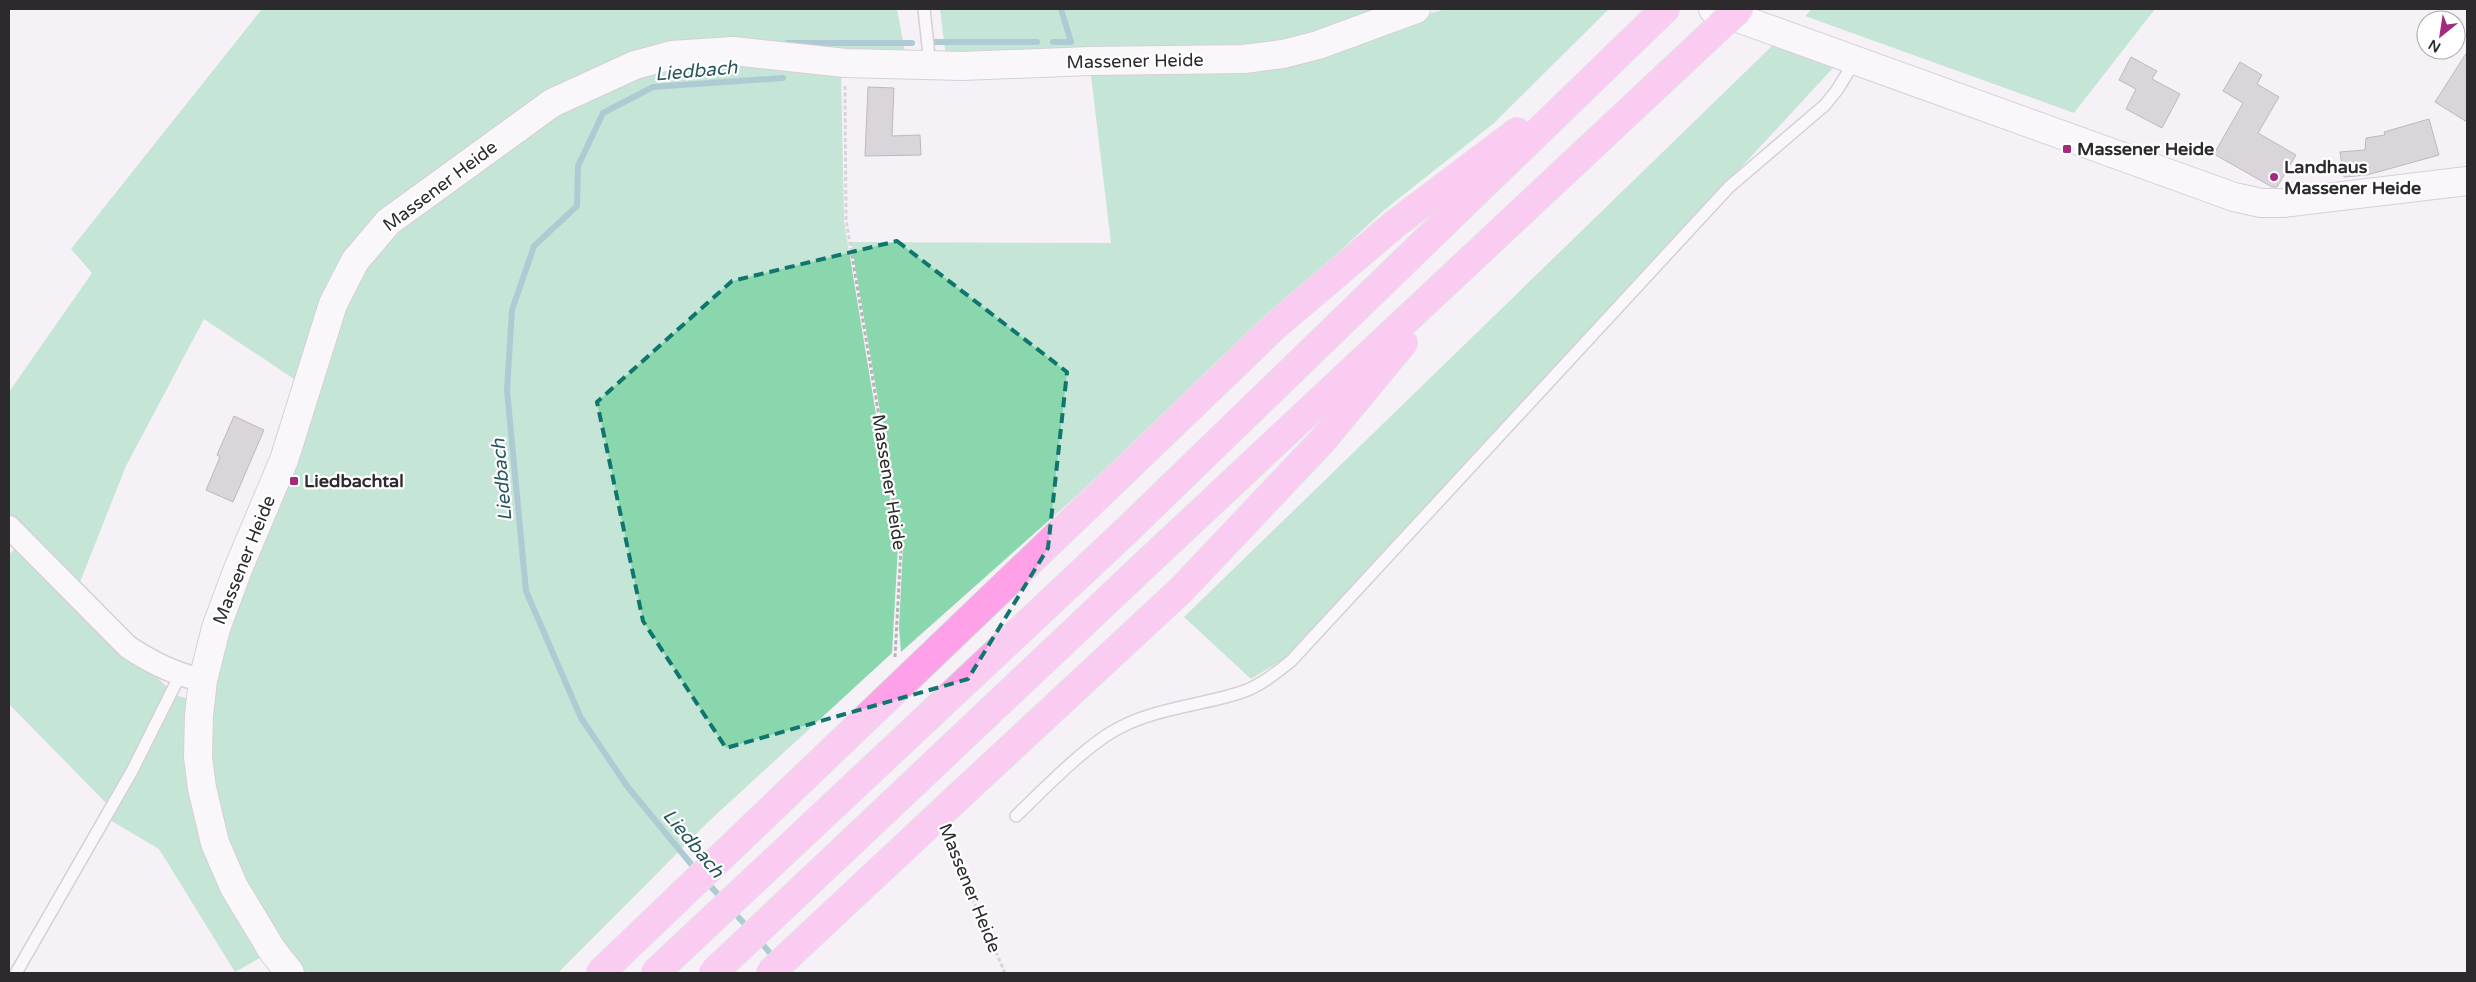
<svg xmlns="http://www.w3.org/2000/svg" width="2476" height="982" font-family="'Varela Round',sans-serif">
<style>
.green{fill:#8ad7ae}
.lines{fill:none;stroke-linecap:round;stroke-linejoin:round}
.stream{stroke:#579ea8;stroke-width:6}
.building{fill:#b9b3b8;stroke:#7a7479}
.service-casing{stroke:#aea8af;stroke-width:14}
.minor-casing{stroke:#aea8af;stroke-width:25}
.tertiary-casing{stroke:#aea8af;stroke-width:30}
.motorway-casing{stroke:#d1d0d1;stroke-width:30}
.path{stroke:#b7b2b8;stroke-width:3;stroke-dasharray:4 2.5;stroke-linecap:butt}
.service{stroke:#fff;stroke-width:11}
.minor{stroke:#fff;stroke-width:22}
.tertiary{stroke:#fff;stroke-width:28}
.motorway{stroke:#ffa1e8;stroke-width:28}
.motorway-bridge-casing{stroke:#d1d0d1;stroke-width:30;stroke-linecap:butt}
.motorway-bridge{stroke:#ffa1e8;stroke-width:28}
.marked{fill:none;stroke:#0f766e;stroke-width:4;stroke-dasharray:10 6;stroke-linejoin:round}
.poi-dot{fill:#a52a7e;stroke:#fff;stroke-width:2}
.labels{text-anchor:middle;stroke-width:4.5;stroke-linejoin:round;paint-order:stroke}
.street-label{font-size:18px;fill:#2c2a2d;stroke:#fff}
.poi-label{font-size:18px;font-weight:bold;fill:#2c2a2d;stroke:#fff;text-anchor:start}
.water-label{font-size:19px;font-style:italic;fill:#2a575d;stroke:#fff}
</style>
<rect width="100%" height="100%" fill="#f6f0f7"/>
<g class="green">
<polygon points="262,9 897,9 906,57 672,45 382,215 300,383 204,319 126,466 78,587 9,518 9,392 92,273 71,249"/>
<polygon points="940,9 1396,9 1283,47 946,58"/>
<polygon points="1446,9 1609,9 1494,123 1383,211 1073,499 901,652 899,628 903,546 851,242 1111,243 1090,67 1243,65"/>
<polygon points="1812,9 2155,9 2074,113 1805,16"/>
<polygon points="1772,46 1833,68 1291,654 1251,679 1184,617"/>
<polygon points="732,60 841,71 844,221 898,547 892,653 707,823 558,973 302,973 279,944 227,845 208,757 210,705 224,632 341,307 376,246 556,110 636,73"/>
<polygon points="19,544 169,689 109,806 9,704 9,555"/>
<polygon points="176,695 191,700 189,759 265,955 235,972 159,849 110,820"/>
</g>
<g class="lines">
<g class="stream">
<polyline points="934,42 1037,42"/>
<polyline points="1053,42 1071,42 1061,9"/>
<polyline points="787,43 912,43"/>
<polyline points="696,870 627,786 581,718 526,591 507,390 512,310 534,246 577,206 578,166 603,113 653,87 783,78"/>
<polyline points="705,880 723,900"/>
<polyline points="731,909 750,930"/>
<polyline points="758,939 776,960"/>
</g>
</g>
<g class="building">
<polygon points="2467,52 2467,122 2435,102"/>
<polygon points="2131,57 2157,71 2152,79 2180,94 2162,128 2126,109 2136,89 2119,80"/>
<polygon points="2240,62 2262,75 2257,84 2279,97 2258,133 2296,155 2277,187 2272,187 2214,154 2243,103 2223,91"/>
<polygon points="868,87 894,88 892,136 920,135 921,155 865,156"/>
<polygon points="2429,119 2439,155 2367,175 2344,177 2340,152 2365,150 2366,138 2385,135 2384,132"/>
<polygon points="234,416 264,430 233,502 206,490 220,457 217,455"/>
</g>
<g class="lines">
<g class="service-casing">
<g id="service">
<polyline points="924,9 930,65"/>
<path d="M 1016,816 C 1043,790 1088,743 1121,727 C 1158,708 1203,705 1242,692 C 1260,686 1276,673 1291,661 L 1729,187 L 1825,105 L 1837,90 L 1855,61"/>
<polyline points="16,973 132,771 180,675"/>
</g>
</g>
<g class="minor-casing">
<path id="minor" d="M 9,527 L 128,647 C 152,663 176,675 203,680"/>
</g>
<g class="tertiary-casing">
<g id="tertiary">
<polyline points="1713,9 2234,197 2261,203 2284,203 2467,181"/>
<polyline points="290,973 272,950 234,887 215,843 202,788 198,757 199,715 203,680 216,628 238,569 284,460 333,304 355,261 388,222 552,103 635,65 672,55 733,51 845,63 962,66 1090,61 1244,59 1283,54 1318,45 1416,9"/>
</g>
</g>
<g class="motorway-casing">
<g id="motorway">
<polyline points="1095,499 1276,325 1395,224 1517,132"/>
<polyline points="1126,531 1665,9"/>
<polyline points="1151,559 1719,27"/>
<polyline points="956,799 1181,590 1322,441 1403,343"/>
</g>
</g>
<g class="path">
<polyline points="845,86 846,220 901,547 895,657"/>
<polyline points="948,838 954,856 1005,973"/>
</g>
<use href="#service" class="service"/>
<use href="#minor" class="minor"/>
<use href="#tertiary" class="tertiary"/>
<use href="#motorway" class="motorway"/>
<g class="motorway-bridge-casing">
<g id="motorway-bridge">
<polyline points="1719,27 1739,9"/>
<polyline points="600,973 1095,499"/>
<polyline points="655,973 1126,531"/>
<polyline points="713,973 1151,559"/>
<polyline points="770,973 956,799"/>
</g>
</g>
<use href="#motorway-bridge" class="motorway-bridge"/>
</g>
<path d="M0 0H2476V982H0ZM 897,241 L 1067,372 L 1048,548 L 968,679 L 726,748 L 643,621 L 597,402 L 732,281 Z" fill="#f6f0f7" fill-opacity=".55" fill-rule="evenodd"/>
<path class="marked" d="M 897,241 L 1067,372 L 1048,548 L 968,679 L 726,748 L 643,621 L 597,402 L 732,281 Z"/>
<g class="poi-dot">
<rect x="2062" y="144" width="10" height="10" rx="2.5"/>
<circle cx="2274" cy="177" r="5"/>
<rect x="289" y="476" width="10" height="10" rx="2.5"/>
</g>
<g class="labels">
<g class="street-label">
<text transform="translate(1135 61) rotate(-1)" y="6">Massener Heide</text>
<text transform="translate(440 186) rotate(-37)" y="6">Massener Heide</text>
<text transform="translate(889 482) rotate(81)" y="6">Massener Heide</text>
<text transform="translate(244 560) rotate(-68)" y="6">Massener Heide</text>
<text transform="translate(970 888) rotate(68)" y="6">Massener Heide</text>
</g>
<g class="poi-label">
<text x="2077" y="155">Massener Heide</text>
<text x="2284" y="173">Landhaus<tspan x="2284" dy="21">Massener Heide</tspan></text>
<text x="304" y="487">Liedbachtal</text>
</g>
<g class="water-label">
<text transform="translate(696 70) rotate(-5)" y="7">Liedbach</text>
<text transform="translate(501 480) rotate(-95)" y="7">Liedbach</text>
<text transform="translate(694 843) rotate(50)" y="7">Liedbach</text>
</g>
</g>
<rect width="2476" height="982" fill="none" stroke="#2c2a2d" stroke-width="20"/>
<g transform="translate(2441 35) rotate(210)"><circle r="24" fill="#ffffff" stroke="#abaaab"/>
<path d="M0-4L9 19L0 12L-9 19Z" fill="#a52a7e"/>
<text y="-8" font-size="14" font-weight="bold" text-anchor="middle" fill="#2c2a2d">N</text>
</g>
</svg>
